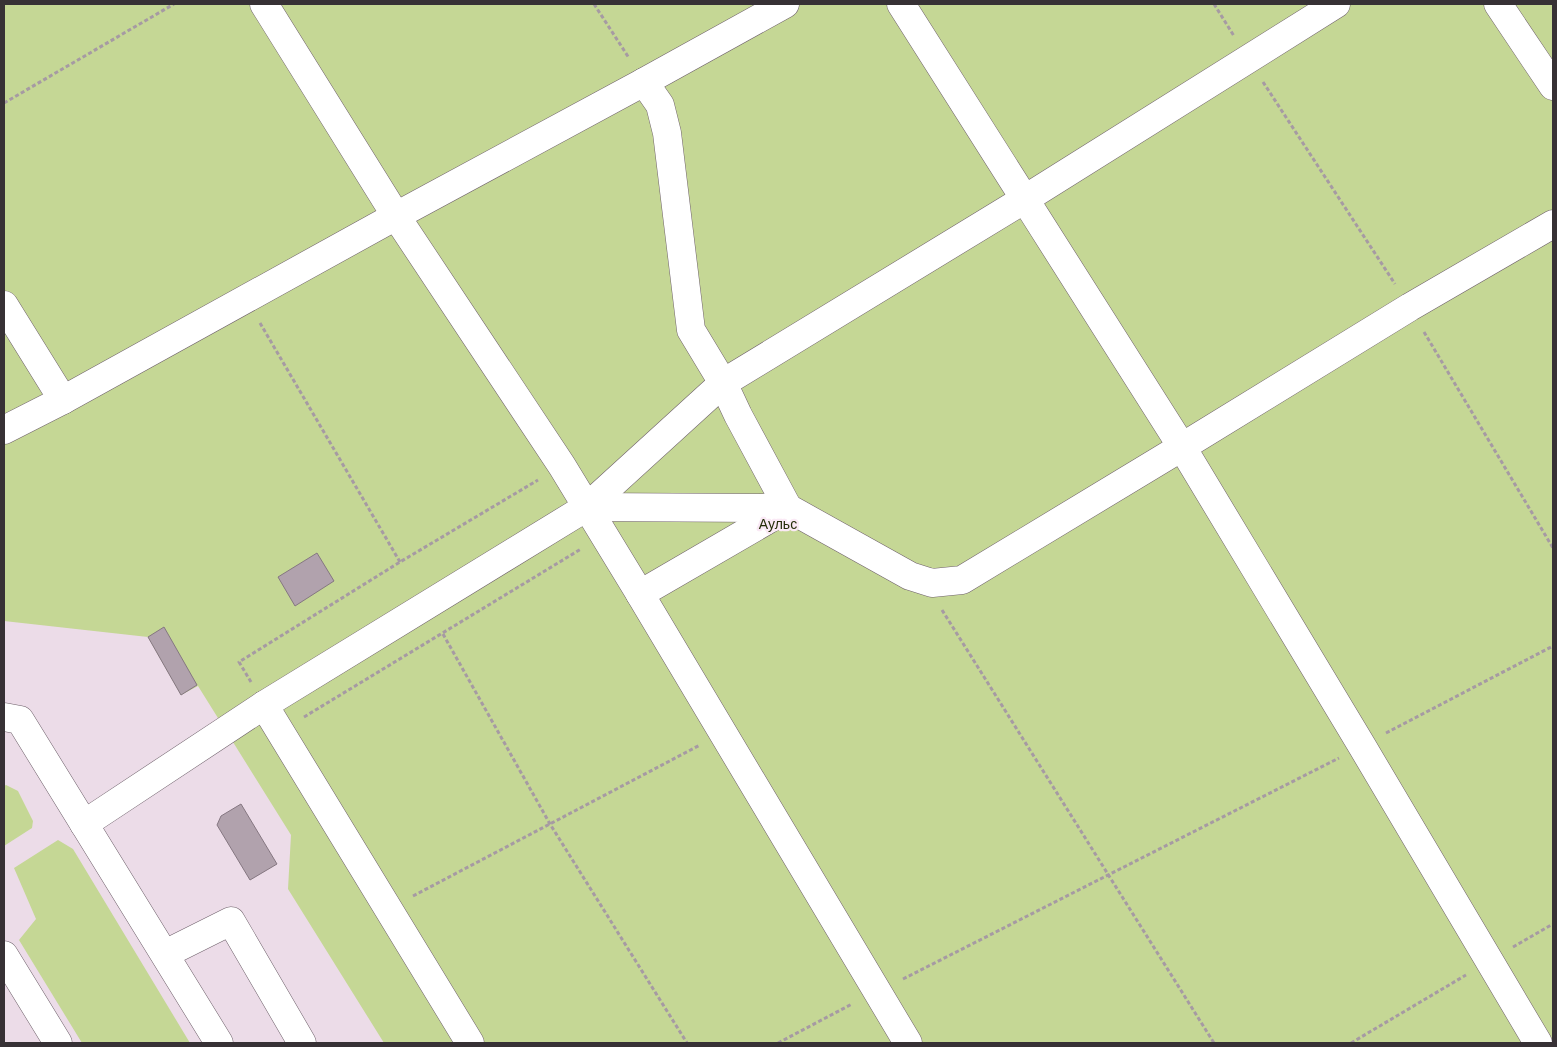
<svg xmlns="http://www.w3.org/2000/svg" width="1557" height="1047" font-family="'Work Sans',sans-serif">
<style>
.green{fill:#c5d795}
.building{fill:#b1a2ad;stroke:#857781}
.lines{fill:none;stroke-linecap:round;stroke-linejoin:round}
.minor-casing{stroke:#6f616b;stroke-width:29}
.path{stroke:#a69aa3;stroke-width:3;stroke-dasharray:4 2.5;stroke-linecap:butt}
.minor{stroke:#fff;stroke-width:28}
.labels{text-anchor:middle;stroke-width:4.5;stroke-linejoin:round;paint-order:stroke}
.park-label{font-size:14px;fill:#252d09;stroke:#fae9f5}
</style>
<rect width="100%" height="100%" fill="#ecdce8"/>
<g class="green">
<polygon points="4,4 1553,4 1553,1043 384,1043 288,889 291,835 198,686 181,695 148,637 4,621"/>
<polygon points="6,785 18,791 33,821 32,828 4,846 4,786"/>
<polygon points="58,840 73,849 190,1043 82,1043 19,940 36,919 14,868"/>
</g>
<g class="building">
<polygon points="317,553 334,581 295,606 278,577"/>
<polygon points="164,627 197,685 181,695 148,637"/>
<polygon points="241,804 277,864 250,880 217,825 221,816"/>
</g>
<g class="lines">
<g class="minor-casing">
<g id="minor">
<polyline points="785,4 644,82 660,105 667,133 691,330 723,383 738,415 788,508 640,594 908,1043"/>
<polyline points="901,4 1182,447 1362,746 1538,1043"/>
<polyline points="1498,4 1553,86"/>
<polyline points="4,305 63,400"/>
<polyline points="4,430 63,400 396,216 264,4"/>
<polyline points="587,507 788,508 910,576 932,583 962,580 1182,447 1410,307 1553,224"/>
<polyline points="640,594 562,466 396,216 644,82"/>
<polyline points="264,705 470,1043"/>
<polyline points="4,717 20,720 219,1043"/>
<polyline points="84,824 264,705 587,507 723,383 1025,199 1336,4"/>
<polyline points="165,954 231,921 302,1043"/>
<polyline points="4,955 58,1043"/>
</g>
</g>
<g class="path">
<polyline points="594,4 629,58"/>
<polyline points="1214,4 1234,36"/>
<polyline points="1263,82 1395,284"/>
<polyline points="4,103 174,4"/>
<polyline points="260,323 400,562"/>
<polyline points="1424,332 1553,548"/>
<polyline points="942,610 1214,1043"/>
<polyline points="443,634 550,824 687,1043"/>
<polyline points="251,682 239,662 400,562 538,480"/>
<polyline points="304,717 581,549"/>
<polyline points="1386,733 1553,646"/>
<polyline points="413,896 700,745"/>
<polyline points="1513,947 1553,924"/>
<polyline points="903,979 1339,758"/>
<polyline points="778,1043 852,1004"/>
<polyline points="1351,1043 1466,975"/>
</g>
<use href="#minor" class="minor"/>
</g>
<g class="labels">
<g class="park-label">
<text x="778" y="529">Аульс</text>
</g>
</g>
<rect width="1557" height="1047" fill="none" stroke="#373135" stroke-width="10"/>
</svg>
